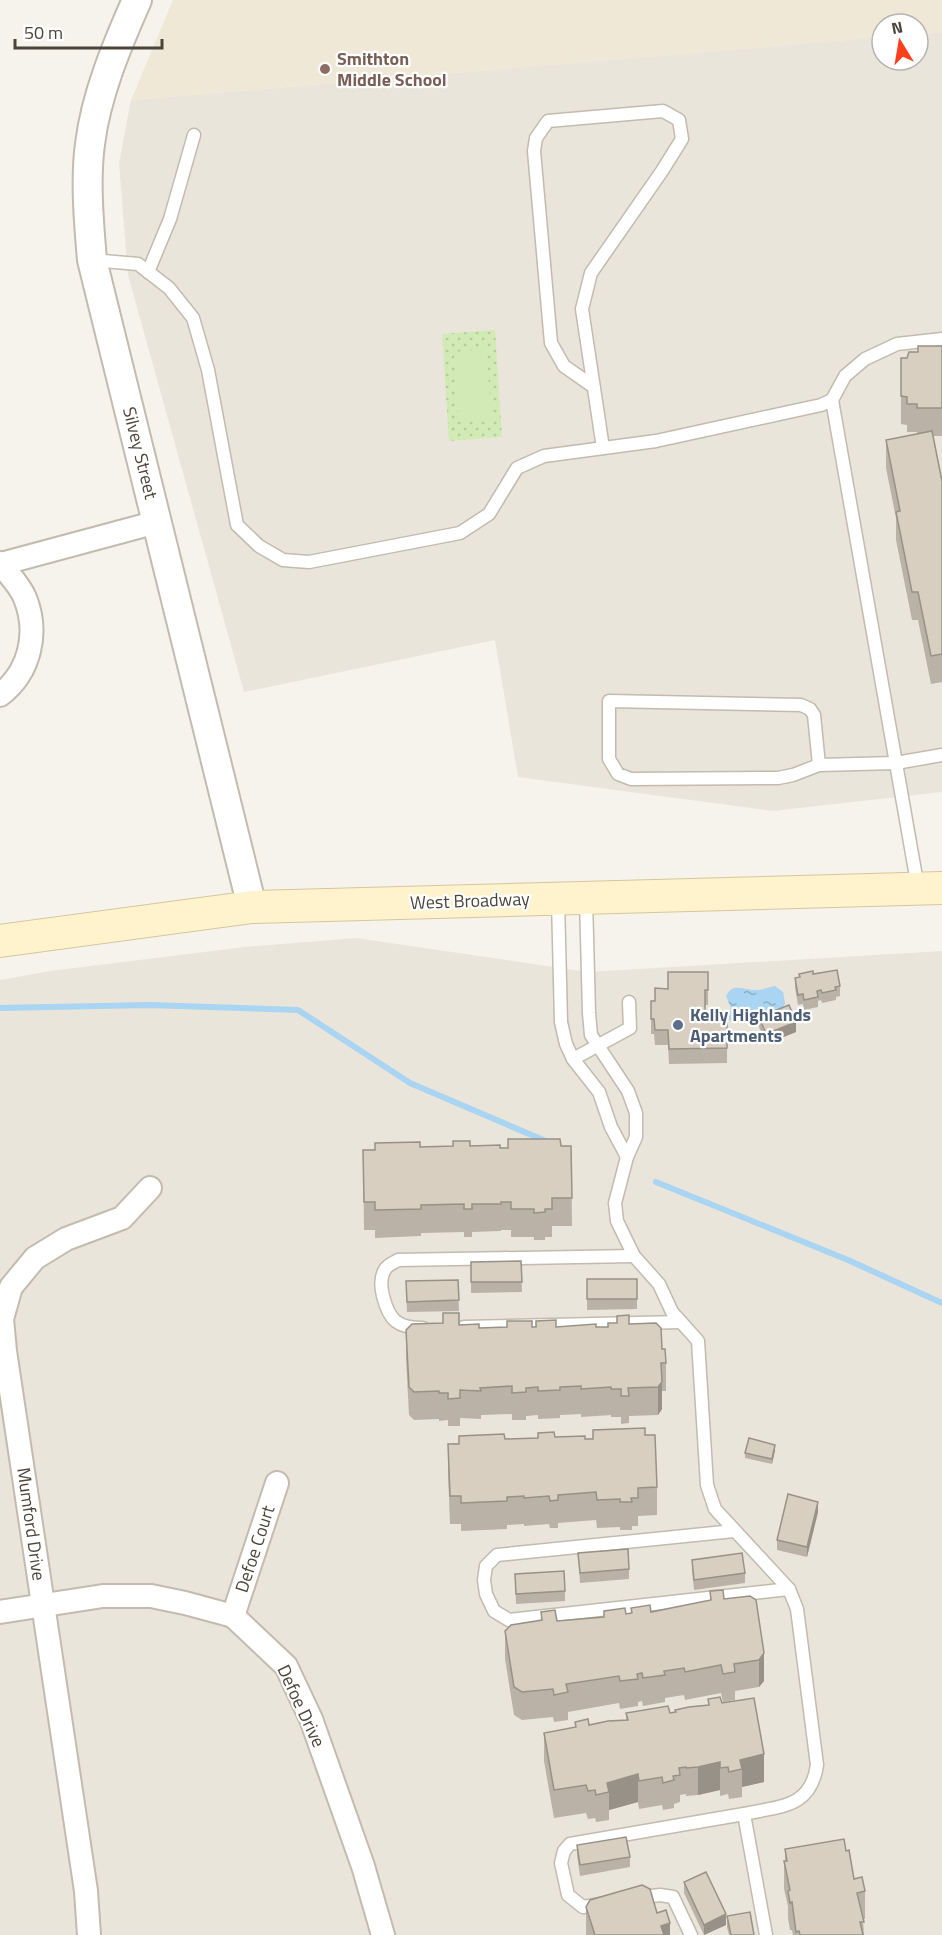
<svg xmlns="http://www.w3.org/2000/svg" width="942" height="1935" font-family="'Titillium Web',sans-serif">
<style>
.residential{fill:#eae5da}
.education{fill:#efe8d6}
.grass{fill:url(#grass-dots)}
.garden{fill:#d2eab5}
.water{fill:url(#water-ripples)}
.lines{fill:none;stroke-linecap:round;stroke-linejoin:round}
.stream{stroke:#a9d4f2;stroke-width:6}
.service-casing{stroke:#c2bbae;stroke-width:15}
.minor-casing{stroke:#c2bbae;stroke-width:26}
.tertiary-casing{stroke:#c2bbae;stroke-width:32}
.secondary-casing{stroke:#d6c79b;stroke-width:34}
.service{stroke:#fff;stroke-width:12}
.minor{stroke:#fff;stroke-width:22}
.tertiary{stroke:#fff;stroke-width:28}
.secondary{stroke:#fff3cd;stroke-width:32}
.wall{fill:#bab2a6}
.shaded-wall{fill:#979187}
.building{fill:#d8cfc1;stroke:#979187;stroke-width:1.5}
.education-dot{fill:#8d6e63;stroke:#fff;stroke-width:2}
.service-dot{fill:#5c6f8a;stroke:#fff;stroke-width:2}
.labels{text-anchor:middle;stroke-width:4.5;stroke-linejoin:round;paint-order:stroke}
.education-label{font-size:18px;font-weight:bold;fill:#785e54;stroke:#fff;text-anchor:start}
.street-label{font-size:18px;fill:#4b4439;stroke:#fff}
.service-label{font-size:18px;font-weight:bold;fill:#4e5e75;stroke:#fff;text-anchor:start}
</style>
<defs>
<pattern id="grass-dots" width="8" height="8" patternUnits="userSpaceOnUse" patternTransform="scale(1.5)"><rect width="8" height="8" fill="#d2eab5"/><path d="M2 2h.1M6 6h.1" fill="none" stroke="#b6ca9c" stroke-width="1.8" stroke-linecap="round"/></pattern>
<pattern id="water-ripples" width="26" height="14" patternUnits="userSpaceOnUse" patternTransform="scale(1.5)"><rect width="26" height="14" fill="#a9d4f2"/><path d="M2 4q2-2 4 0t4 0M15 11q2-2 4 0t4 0" fill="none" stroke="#8caec5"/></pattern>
</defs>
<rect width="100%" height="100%" fill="#f6f3ec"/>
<g class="residential">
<polygon points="942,32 942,792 773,811 518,777 495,640 244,692 128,275 119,163 131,100 882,37 882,60 918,60 918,34"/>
<polygon points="356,938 588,972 942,951 942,1935 0,1935 0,980 50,971 245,947"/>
</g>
<polygon class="education" points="173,0 942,0 942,32 918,34 918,24 882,24 882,37 131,100"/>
<polygon class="grass" points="495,330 502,437 449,441 442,334"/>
<polygon class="garden" points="486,349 492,420 459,422 454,352"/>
<path class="water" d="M 775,986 L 783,992 L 785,1003 L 783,1009 L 780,1011 L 758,1010 L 753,1021 L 743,1020 L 734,1023 L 728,1019 L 731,1008 L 726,996 C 733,982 743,990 756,990 C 763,990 769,987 775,986 Z"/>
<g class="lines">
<g class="stream">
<polyline points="0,1008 149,1005 298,1010 410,1083 548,1142"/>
<polyline points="656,1182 848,1260 942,1303"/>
</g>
<g class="service-casing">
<g id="service">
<polyline points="92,260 138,264 169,288 193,318 208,370 237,525 259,546 283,560 309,562 460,533 489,514 517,468 544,456 656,441 821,405 832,400 845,376 865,359 897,344 942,339"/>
<polyline points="148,272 170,219 194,135"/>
<polyline points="594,387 564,366 551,343 534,151 536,138 548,121 663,111 679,120 682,139 662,171 591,273 582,309 603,448"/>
<polyline points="832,400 918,888"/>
<polyline points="819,765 814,715 810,709 801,705 609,701 609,759 618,774 631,779 778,778 793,775 819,765 896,763 942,755"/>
<path d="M 586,899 L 589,1013 L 591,1035 L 628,1091 L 636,1113 L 636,1137 L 627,1157 L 615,1203 L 617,1221 L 634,1256 L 659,1284 L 672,1312 L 698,1341 L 707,1485 L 715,1509 L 789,1589 L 797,1609 L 817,1765 C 811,1808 780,1806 744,1814 L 766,1935"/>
<polyline points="558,900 561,1022 566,1044 573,1059 599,1092 611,1127 627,1157"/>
<polyline points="573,1059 630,1028 629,1002"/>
<polyline points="464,1327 681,1322"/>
<path d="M 423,1328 C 397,1328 389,1320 383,1296 C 381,1288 380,1276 386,1268 C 388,1265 395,1262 398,1260 L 634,1256"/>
<polyline points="734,1531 497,1555 486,1566 484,1580 486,1594 494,1611 509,1620 789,1589"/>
<polyline points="636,1898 660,1895 673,1897 691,1935"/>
<polyline points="601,1904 583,1907 568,1895 561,1863 564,1851 570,1844 744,1814"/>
</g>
</g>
<g class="minor-casing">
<g id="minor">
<path d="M 0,563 C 8,574 20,585 25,598 C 39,633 30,672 0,695"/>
<polyline points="1,564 157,522"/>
<polyline points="0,1612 103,1596 151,1596 185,1603 233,1616 286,1666 311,1719 363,1866 383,1935"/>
<polyline points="233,1616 277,1483"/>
<polyline points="89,1935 86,1891 5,1351 2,1319 11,1287 35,1258 66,1239 122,1218 150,1188"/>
</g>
</g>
<g class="tertiary-casing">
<path id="tertiary" d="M 137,0 C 117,45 96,95 90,144 C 85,181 89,224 92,260 L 252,907"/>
</g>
<g class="secondary-casing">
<polyline id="secondary" points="0,941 252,907 942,888"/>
</g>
<use href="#service" class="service"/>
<use href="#minor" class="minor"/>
<use href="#tertiary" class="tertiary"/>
<use href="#secondary" class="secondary"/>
</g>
<g class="wall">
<polygon points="942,346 942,436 933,436 942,481 942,682 931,684 918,620 912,620 896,540 896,518 886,468 886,440 917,434 917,432 907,432 907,425 901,424 901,358 907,358 918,352"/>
<polygon points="708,972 708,1005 705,1005 705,1021 727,1020 727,1063 669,1064 668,1045 655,1045 654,1034 651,1034 651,1001 655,1001 668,989"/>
<polygon points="799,974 813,974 840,986 840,996 836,997 836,1000 822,1003 821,1000 818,1001 818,1007 804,1010 803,1004 798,1005 795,988 795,978 799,977"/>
<polygon points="759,1017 796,1032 766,1044 759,1027"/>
<polygon points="470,1146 500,1148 571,1146 572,1226 552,1226 552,1237 545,1237 545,1240 534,1240 534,1237 511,1237 511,1230 501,1230 501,1231 472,1232 472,1237 464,1237 464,1232 421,1233 421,1236 375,1238 375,1230 364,1230 363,1150 420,1147"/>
<polygon points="521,1261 522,1292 471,1293 471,1262"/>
<polygon points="587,1279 637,1279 637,1309 587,1310"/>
<polygon points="458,1280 459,1311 407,1312 406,1281"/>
<polygon points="629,1324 662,1349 666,1363 666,1391 662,1391 662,1409 658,1415 629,1416 629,1423 621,1424 621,1417 611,1417 611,1415 581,1417 581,1414 560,1415 560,1418 538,1419 538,1415 526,1416 526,1420 512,1420 512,1414 481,1415 481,1419 460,1418 460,1426 448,1426 448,1420 439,1421 439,1419 414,1420 409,1415 406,1358 406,1330 459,1325 479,1328 608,1327"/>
<polygon points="645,1435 657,1487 657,1515 638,1516 638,1526 632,1526 632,1530 620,1530 620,1527 597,1528 596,1520 558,1523 558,1528 550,1528 549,1524 524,1526 524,1524 507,1525 507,1529 461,1531 461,1524 450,1524 448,1472 448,1444 505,1439 555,1437 585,1439"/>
<polygon points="775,1450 772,1464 745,1458 745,1453"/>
<polygon points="818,1512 807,1557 777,1550 777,1540"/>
<polygon points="578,1553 629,1569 629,1579 580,1583"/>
<polygon points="692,1560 745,1573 745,1583 694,1590 692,1570"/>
<polygon points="515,1574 565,1591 565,1601 516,1604"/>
<polygon points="710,1591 724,1599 750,1596 764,1681 759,1687 735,1691 735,1700 723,1702 721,1693 685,1700 684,1695 665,1698 665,1702 643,1706 642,1701 638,1702 638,1706 620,1709 619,1703 568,1712 568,1720 554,1722 553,1717 522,1720 514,1715 505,1659 505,1631 541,1621 541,1612 557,1621 604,1617 604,1611 626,1614 631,1613 631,1608 651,1612 710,1600"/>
<polygon points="708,1699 722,1703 764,1782 742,1787 742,1797 729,1799 728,1794 720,1796 720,1790 698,1795 686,1796 686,1794 680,1795 680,1802 674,1804 674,1808 663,1810 662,1805 639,1809 638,1802 609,1810 609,1820 596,1822 595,1818 588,1819 586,1813 554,1818 544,1761 544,1733 575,1728 575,1722 589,1725 626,1720 626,1713 675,1712 708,1705"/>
<polygon points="577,1845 630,1857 630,1867 580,1876 577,1855"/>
<polygon points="785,1849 846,1851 854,1879 865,1891 865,1919 863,1919 864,1935 793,1935 792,1930 790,1930 788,1918 788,1906 784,1889 784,1861 785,1861"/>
<polygon points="684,1882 726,1925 704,1935 684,1893"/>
<polygon points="586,1907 657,1913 670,1935 586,1935"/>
<polygon points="727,1916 754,1935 729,1935 727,1927"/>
</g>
<g class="shaded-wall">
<polygon points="796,1022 796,1032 766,1044 766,1034"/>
<polygon points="662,1382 662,1409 658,1415 658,1387"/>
<polygon points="775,1445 775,1450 772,1464 772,1459"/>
<polygon points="818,1502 818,1512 807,1557 807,1547"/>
<polygon points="764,1653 764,1681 759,1687 759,1660"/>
<polygon points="764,1754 764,1782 742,1787 742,1769 740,1760"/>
<polygon points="720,1762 720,1790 698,1795 698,1767"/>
<polygon points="638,1774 638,1802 609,1810 609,1792 607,1783"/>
<polygon points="726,1914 726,1925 704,1935 704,1925"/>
<polygon points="670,1923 670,1935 661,1935 661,1926"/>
</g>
<g class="building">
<polygon points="918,346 942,346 942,408 917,408 917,404 907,404 907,397 901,396 901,358 907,358 909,352 918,352"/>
<polygon points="932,431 942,481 942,654 931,656 918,592 912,592 896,512 900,511 886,440"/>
<polygon points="837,970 840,986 835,987 836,990 822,993 821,990 817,991 818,997 804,1000 803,994 798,995 795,978 800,977 799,974 813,971 813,974"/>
<polygon points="668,972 708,972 708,990 705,990 705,1021 727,1020 727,1048 669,1049 668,1030 655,1030 654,1019 651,1019 651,1001 655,1001 655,988 668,989"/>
<polygon points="789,1005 796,1022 766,1034 759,1017"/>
<polygon points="508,1139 560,1139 561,1146 571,1146 572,1198 552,1198 552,1209 545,1209 545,1212 534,1213 534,1209 511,1209 511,1202 501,1202 501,1204 472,1204 472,1209 464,1209 464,1204 421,1205 421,1209 375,1210 375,1202 364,1202 363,1150 375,1150 375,1143 420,1142 420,1147 453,1146 453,1141 470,1141 470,1146 500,1145 500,1148 508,1148"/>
<polygon points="521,1261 522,1282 471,1282 471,1262"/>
<rect x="587" y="1279" width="50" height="20"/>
<polygon points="458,1280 459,1300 407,1302 406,1281"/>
<polygon points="443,1313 459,1313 459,1325 479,1324 479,1328 507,1327 507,1321 532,1321 532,1327 536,1327 536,1321 556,1320 556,1327 596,1324 596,1327 608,1327 608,1323 617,1323 617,1316 629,1315 629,1324 656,1323 661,1328 662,1349 665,1349 666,1363 661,1363 662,1382 658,1387 628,1388 629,1396 621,1396 621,1389 611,1389 611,1387 581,1389 581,1386 560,1387 560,1390 538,1391 538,1387 526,1388 526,1392 512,1393 512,1386 480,1388 481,1391 460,1390 460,1398 448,1399 448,1393 439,1393 439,1391 414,1392 409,1387 406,1330 412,1324 443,1323"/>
<polygon points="645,1428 645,1435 655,1435 657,1487 638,1488 638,1498 631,1498 632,1502 620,1502 620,1499 597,1500 596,1492 558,1495 558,1500 550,1501 549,1496 524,1498 524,1496 507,1497 507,1501 461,1503 461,1496 450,1496 448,1444 459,1444 459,1436 504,1434 505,1439 538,1438 538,1433 554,1432 555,1437 585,1436 585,1439 593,1439 593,1430"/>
<polygon points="749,1438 775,1445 772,1459 745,1453"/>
<polygon points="788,1494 818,1502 807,1547 777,1540"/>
<polygon points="628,1549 629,1569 580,1573 578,1553"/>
<polygon points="742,1553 745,1573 694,1580 692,1560"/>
<polygon points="564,1571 565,1591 516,1594 515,1574"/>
<polygon points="723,1590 724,1599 750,1596 756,1600 764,1653 759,1660 734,1664 735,1672 723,1674 721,1665 685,1672 684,1668 664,1671 665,1675 643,1678 642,1673 637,1674 638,1679 620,1681 619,1676 566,1684 568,1692 554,1695 553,1689 522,1692 514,1687 505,1631 511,1625 542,1620 541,1612 555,1610 557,1621 604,1617 604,1611 625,1608 626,1614 632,1613 631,1608 650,1605 651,1612 711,1600 710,1591"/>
<polygon points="720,1697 722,1703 754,1698 764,1754 740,1760 742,1769 729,1772 728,1767 720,1768 720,1762 698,1767 686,1768 686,1767 679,1768 680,1775 673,1776 674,1780 663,1783 662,1777 639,1781 638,1774 607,1783 609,1792 596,1795 595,1790 588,1791 586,1785 554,1790 544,1733 576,1727 575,1722 588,1719 589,1725 608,1721 628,1720 626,1713 668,1706 670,1713 676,1712 675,1710 689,1707 709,1705 708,1699"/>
<polygon points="626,1837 630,1857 580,1865 577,1845"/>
<polygon points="844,1839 846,1851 849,1850 854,1879 862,1877 865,1891 857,1893 864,1922 860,1922 863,1935 800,1935 799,1931 796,1932 792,1902 790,1903 788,1891 790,1890 784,1861 787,1861 785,1849"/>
<polygon points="706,1872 726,1914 704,1925 684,1882"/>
<polygon points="642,1885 650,1889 657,1913 666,1910 670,1923 661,1926 664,1935 595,1935 586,1907 590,1900"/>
<polygon points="750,1912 754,1935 731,1935 727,1916"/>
</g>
<circle class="education-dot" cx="325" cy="69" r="6"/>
<circle class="service-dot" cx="678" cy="1025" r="6"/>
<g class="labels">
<g class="education-label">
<text x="337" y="65">Smithton<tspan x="337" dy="21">Middle School</tspan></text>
</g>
<g class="street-label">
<text transform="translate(140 453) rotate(76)" y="6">Silvey Street</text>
<text transform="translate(470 901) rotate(-2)" y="6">West Broadway</text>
<text transform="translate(31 1524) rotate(82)" y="6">Mumford Drive</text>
<text transform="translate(255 1549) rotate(-72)" y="6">Defoe Court</text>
<text transform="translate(301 1706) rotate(65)" y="6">Defoe Drive</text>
</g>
<g class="service-label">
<text x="690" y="1021">Kelly Highlands<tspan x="690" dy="21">Apartments</tspan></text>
</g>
</g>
<g transform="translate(900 42) rotate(349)"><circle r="28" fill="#ffffff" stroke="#b7b4b0" stroke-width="1.5"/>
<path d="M0-4.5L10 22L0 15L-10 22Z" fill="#fc3f1d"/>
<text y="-9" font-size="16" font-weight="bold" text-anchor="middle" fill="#4b4439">N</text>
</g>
<path d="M15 39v9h147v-9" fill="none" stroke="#4b4439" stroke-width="3"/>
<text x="24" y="39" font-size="18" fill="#4b4439" stroke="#ffffff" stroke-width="4.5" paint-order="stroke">50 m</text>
</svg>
